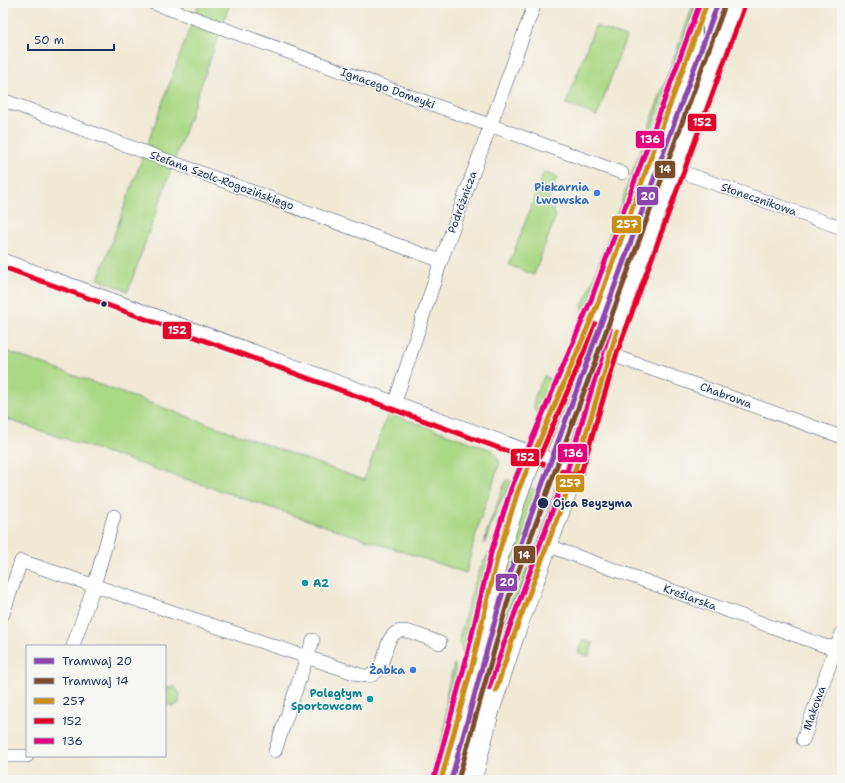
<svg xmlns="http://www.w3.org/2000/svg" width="845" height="783" font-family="'Shantell Sans',sans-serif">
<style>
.green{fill:#abd885;stroke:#638472}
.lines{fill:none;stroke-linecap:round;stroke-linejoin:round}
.minor-casing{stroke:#3b4b70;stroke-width:14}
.primary-casing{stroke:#3b4b70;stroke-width:22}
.minor{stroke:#fff;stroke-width:13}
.primary{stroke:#fff;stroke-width:21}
.tram{stroke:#1b2f5e;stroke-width:1}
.bus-1-casing{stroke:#f6f6f2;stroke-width:8}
.bus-2-casing{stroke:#f6f6f2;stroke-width:8}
.bus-3-casing{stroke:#f6f6f2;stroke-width:8}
.bus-1{stroke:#cb8e13;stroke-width:5}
.bus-2{stroke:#e4002b;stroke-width:5}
.bus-3{stroke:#e5007d;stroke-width:5}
.tram-1-casing{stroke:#f6f6f2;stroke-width:8}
.tram-2-casing{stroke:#f6f6f2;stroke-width:8}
.tram-1{stroke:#8e44ad;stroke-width:5}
.tram-2{stroke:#7a4b2a;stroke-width:5}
.shop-dot{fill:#3f7fe0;stroke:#f6f6f2;stroke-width:1.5}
.bus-dot{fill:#1b2f5e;stroke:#f6f6f2;stroke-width:1.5}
.culture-dot{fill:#0f9aa8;stroke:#f6f6f2;stroke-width:1.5}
.labels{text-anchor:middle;stroke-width:3;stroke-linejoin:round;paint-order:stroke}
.street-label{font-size:11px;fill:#1b2f5e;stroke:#f6f6f2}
.shop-label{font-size:11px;font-weight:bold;fill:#366cbe;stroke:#f6f6f2;text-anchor:end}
.stop-label{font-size:11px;font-weight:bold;fill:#1b2f5e;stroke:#f6f6f2;text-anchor:start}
.culture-label{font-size:11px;font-weight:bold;fill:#0d838f;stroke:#f6f6f2;text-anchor:start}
.line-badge{stroke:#f6f6f2;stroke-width:1.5}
.badge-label{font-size:11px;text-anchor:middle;font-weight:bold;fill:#fff}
</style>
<rect width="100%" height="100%" fill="#f6f6f2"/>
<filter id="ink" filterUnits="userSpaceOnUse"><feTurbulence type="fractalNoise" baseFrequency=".025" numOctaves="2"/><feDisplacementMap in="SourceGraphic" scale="8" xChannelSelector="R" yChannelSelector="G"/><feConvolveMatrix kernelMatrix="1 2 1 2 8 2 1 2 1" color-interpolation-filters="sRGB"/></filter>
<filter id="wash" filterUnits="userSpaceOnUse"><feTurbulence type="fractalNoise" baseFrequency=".012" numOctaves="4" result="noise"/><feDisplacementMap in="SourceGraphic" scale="16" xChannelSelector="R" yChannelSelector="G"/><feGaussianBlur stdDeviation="0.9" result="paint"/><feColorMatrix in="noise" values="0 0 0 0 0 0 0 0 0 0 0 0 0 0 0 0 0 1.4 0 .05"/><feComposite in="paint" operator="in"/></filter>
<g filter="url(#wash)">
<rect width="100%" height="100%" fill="#f0e9d4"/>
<g class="green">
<polygon points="199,3 230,3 128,291 98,279"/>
<polygon points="693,6 695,10 587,307 582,310 582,305 586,299"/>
<polygon points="595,26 626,37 597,116 566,104"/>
<polygon points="544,172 557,177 549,200 555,213 555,218 534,275 509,265"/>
<polygon points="3,350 364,480 388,413 492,450 500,462 479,523 466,573 3,418"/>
<path d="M 544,376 L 549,378 L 551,381 L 537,414 C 528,404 540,386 544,376 Z"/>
<polygon points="506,480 512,481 499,505 484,544 488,528"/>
<polygon points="527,486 543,494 517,565 528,569 465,780 447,780"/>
<path d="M 489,553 L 465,657 L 459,641 L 460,635 C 467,612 475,572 489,553 Z"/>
<polygon points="582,640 593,643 589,656 578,653"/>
<polygon points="454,664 455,664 455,676 449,701 447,726 435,769 434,760 437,758 445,728 447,692"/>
<polygon points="168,687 175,687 180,694 179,703 173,707 165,702 165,688"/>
</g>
</g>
<g filter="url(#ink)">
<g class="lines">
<g class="minor-casing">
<g id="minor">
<polyline points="153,3 622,173"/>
<polyline points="3,100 441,261"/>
<polyline points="676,170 842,228"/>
<polyline points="3,260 575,468"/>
<polyline points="609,354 842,437"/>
<polyline points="395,402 441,261 535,3"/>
<polyline points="547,545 568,553 825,646 833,647"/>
<polyline points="3,614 21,561 307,657 313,640"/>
<polyline points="73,646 94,586 114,516"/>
<polyline points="833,647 837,645 842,633"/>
<polyline points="803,740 833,655 833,647"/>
<path d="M 275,751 L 307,657 L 360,675 C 392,683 378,632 402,631 C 410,630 431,640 440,643"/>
<polyline points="3,756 27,756"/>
</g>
</g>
<g class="primary-casing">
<g id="primary">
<polyline points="441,780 472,666 498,555 518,491 598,303 707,3"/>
<polyline points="471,780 489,710 501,673 516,628 575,468 609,354 738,3"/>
</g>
</g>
<use href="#minor" class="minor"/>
<use href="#primary" class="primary"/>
<path class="tram" d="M 693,3 C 704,18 704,35 700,52"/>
<g class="bus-1-casing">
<g id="bus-1">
<polyline points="496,690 514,635 575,470 617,331"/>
<polyline points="441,780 472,666 498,555 518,491 598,303 707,3"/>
</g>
</g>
<g class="bus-2-casing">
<g id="bus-2">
<polyline points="3,267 573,475 577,475 582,470 616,356 745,5"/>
<polyline points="540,456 596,324"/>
</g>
</g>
<g class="bus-3-casing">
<g id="bus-3">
<polyline points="489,688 508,632 568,468 610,329"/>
<polyline points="434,778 465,664 491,553 511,489 591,300 700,3"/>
</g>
</g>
<use href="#bus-1" class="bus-1"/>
<use href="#bus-2" class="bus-2"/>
<use href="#bus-3" class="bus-3"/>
<g class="tram-1-casing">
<polyline id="tram-1" points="451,780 502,595 718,3"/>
</g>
<g class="tram-2-casing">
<polyline id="tram-2" points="458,780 509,597 725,5"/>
</g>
<use href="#tram-1" class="tram-1"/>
<use href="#tram-2" class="tram-2"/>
</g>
</g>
<g class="shop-dot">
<circle cx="597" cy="193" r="4"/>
<circle cx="413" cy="670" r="4"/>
</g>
<g class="bus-dot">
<circle cx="104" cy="304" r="3.5"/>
<circle cx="543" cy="503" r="6"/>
</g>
<g class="culture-dot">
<circle cx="305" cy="583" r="4"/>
<circle cx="370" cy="699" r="4"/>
</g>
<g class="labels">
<g class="street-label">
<text transform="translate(388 88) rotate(20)" y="4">Ignacego Domeyki</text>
<text transform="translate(222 180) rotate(20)" y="4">Stefana Szolc-Rogozińskiego</text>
<text transform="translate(759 199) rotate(19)" y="4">Słonecznikowa</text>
<text transform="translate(462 202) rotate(-70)" y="4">Podróżnicza</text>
<text transform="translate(726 395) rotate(20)" y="4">Chabrowa</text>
<text transform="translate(690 597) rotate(20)" y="4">Kreślarska</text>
<text transform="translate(814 708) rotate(-70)" y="4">Makowa</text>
</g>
<g class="shop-label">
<text x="589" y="191">Piekarnia<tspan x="589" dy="13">Lwowska</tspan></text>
<text x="405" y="674">Żabka</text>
</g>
<g class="stop-label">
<text x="553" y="507">Ojca Beyzyma</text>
</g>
<g class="culture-label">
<text x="313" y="587">A2</text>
<text x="362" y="697" text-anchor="end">Poległym<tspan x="362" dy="13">Sportowcom</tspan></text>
</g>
</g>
<g class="line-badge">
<rect x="687" y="113" width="30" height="19" rx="4" fill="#e4002b"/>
<rect x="635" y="130" width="30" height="19" rx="4" fill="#e5007d"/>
<rect x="654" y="160" width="22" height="19" rx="4" fill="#7a4b2a"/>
<rect x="636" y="186" width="23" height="20" rx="4" fill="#8e44ad"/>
<rect x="611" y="215" width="31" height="19" rx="4" fill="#cb8e13"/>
<rect x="162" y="321" width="30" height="19" rx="4" fill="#e4002b"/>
<rect x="557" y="443" width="31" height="20" rx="4" fill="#e5007d"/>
<rect x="510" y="448" width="30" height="19" rx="4" fill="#e4002b"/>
<rect x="555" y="474" width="30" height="19" rx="4" fill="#cb8e13"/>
<rect x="513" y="545" width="23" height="19" rx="4" fill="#7a4b2a"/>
<rect x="495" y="573" width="23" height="19" rx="4" fill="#8e44ad"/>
</g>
<g class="badge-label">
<text x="702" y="126">152</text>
<text x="650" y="143">136</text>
<text x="665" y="173">14</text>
<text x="648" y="200">20</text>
<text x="627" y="228">257</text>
<text x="177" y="334">152</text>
<text x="573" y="457">136</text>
<text x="525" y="461">152</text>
<text x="570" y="487">257</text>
<text x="524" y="559">14</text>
<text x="507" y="586">20</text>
</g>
<rect width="845" height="783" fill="none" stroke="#f6f6f2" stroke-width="16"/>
<rect x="26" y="645" width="140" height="112" fill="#f6f6f2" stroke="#9ea6b7"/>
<rect x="34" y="658" width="20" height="6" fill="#8e44ad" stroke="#9ea6b7"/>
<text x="62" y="665" font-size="12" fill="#1b2f5e">Tramwaj 20</text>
<rect x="34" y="678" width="20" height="6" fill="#7a4b2a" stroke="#9ea6b7"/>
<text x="62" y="685" font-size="12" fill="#1b2f5e">Tramwaj 14</text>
<rect x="34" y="698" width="20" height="6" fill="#cb8e13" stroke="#9ea6b7"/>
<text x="62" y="705" font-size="12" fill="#1b2f5e">257</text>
<rect x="34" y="718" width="20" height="6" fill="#e4002b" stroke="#9ea6b7"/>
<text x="62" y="725" font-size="12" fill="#1b2f5e">152</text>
<rect x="34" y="738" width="20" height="6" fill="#e5007d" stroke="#9ea6b7"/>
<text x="62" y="745" font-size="12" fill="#1b2f5e">136</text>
<path d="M28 44v6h86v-6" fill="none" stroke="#1b2f5e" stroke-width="2"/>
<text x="34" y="44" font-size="12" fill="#1b2f5e" stroke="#f6f6f2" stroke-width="3" paint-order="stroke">50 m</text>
</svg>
